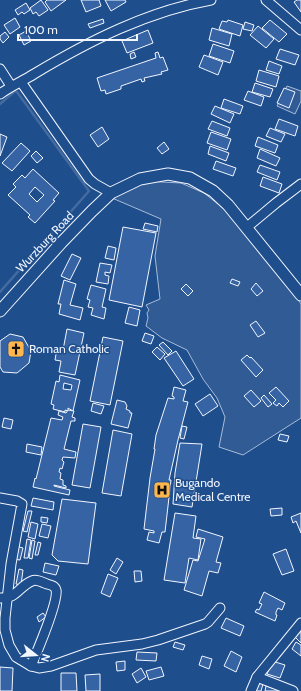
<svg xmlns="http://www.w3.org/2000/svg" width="301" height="691" font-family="Cabin,sans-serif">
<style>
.green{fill:#305b95;stroke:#a8bbd7}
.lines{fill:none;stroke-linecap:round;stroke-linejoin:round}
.stream{stroke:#446ba0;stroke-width:2.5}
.building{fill:#3563a3;stroke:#f2f6ff;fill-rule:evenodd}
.minor-casing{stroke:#f2f6ff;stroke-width:11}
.major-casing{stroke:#f2f6ff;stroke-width:13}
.minor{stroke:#1f4e8c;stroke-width:9}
.major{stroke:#1f4e8c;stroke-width:11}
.labels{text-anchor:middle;stroke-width:3;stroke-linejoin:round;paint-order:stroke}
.street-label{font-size:12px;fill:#f2f6ff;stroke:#1f4e8c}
.poi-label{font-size:12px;fill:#f2f6ff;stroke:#1f4e8c;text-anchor:start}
</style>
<rect width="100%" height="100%" fill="#1f4e8c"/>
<g class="green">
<polygon points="287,86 301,91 301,101 295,114 277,106"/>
<polygon points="144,181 181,183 204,193 232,215 287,284 301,304 301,418 243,455 219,447 225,417 217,398 203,379 187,350 162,338 146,326 148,318 147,313 149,310 146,305 160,299 155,256 161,219 112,198"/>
</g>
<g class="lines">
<polyline class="stream" points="0,104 15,91 17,92 89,191 0,292"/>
</g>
<g class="building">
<polygon points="41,0 48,10 39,16 36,12 33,14 30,8"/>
<polygon points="47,0 66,0 51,11 45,2"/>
<polygon points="81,0 99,0 101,6 86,12"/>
<polygon points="105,0 125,0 126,2 111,11"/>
<polygon points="297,0 301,0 301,12 294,2"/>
<polygon points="26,3 30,10 24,14 22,12 18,15 15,10"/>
<polygon points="15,18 20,27 10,34 4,25"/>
<polygon points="103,19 104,23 90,28 88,24"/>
<polygon points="228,20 243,25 240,36 219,29 222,21 227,22"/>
<polygon points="270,20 287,34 279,42 262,28"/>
<polygon points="245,22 254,25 252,31 243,29"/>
<polygon points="258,26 274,39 266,48 250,35"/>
<polygon points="212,28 232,34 229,46 209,40"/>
<polygon points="148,30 153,43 127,53 122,41"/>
<polygon points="26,31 31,41 24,45 19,35"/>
<polygon points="5,32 9,37 3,43 0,39 0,36"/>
<polygon points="213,44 234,51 230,63 209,56"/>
<polygon points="280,49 299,55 295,65 276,59"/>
<polygon points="134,52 136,57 131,59 130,54"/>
<polygon points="158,52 160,58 163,57 168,70 161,72 162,74 144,78 145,81 142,82 141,79 121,86 121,89 106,94 105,90 101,91 97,78 156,58 155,53"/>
<polygon points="204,55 223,62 218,75 199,67"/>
<polygon points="269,61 282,66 279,74 266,70"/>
<polygon points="259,70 279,76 276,87 256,81"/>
<polygon points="255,83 273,89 270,97 252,92"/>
<polygon points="284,88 295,92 289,108 277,103"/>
<polygon points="248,91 264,97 261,106 244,100"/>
<polygon points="224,99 243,106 240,114 221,108"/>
<polygon points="215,106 234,114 230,123 211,114"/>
<polygon points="279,119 298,126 295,136 275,129"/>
<polygon points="212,121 230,128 227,136 208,129"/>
<polygon points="102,127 109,139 98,147 90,135"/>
<polygon points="270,128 285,134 281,142 266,136"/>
<polygon points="211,132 231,139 227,150 207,143"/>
<polygon points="0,134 7,137 0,156"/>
<polygon points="258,137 278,145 275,153 255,146"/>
<polygon points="164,142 169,149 162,154 157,148"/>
<polygon points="21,143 30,151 12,171 2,163"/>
<polygon points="210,146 229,153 226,161 208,154"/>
<polygon points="260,149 280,158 276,166 257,158"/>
<polygon points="36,151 43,158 37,163 31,156"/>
<polygon points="216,161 236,168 233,176 213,169"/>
<polygon points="260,165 280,172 277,180 257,172"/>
<path d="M 33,169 L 59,193 L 53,200 L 55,201 L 35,223 L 28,217 L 30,215 L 8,195 L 16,187 L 13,184 L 22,175 L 25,178 ZM 35,187 L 44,195 L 37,202 L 29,194 Z"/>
<polygon points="263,177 282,184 279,193 260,186"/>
<polygon points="145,223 158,226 157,232 143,229"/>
<polygon points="123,227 156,233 142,307 109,300"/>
<polygon points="108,246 116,248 114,260 105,258"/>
<polygon points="72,254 81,258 70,280 61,276"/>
<polygon points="100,263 112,265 110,273 105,272 105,275 109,276 108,284 96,282"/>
<polygon points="232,279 240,282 238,286 230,283"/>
<polygon points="64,280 76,284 70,305 83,308 80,320 59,314 61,304 58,304"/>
<polygon points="256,283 263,291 257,296 251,289"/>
<polygon points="186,284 193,291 188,296 181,289"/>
<polygon points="91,285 106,289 102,307 106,308 104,319 91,315 93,308 88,307 90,300 87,299"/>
<polygon points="129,307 140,310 137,326 125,323"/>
<polygon points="256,321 265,333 258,337 250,325"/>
<polygon points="67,329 84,333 75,375 59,372 61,361 55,360 57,348 63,350"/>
<polygon points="145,333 154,336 151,344 142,341"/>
<polygon points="10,334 23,337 31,351 29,363 17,373 3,372 0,367 0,341"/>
<polygon points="103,337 123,341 110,405 90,401"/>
<polygon points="163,342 172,351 168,355 159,345"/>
<polygon points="157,347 165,354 160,360 152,352"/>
<polygon points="176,351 194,379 183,386 164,358"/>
<polygon points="247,355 250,358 251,357 263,370 256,377 241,360"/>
<path d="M 60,375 L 80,380 L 73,411 L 68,408 L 68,411 L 65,410 L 65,412 L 53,409 L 54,405 L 51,404 L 56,381 L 59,382 ZM 64,383 L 72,385 L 71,390 L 63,389 Z"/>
<polygon points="174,387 186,390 183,401 188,402 178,440 169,480 171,480 165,532 162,532 159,543 147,540 149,532 154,533 154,531 144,529 150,478 155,449 154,449 156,435 168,398 174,399 174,397 172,396"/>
<polygon points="276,387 289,401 283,407 279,403 277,406 273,403 276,400 269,393"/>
<polygon points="251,390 261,401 254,407 244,396"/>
<polygon points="210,394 218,406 203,416 195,404"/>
<polygon points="264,395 272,404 268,407 261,398"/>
<polygon points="117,400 125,402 127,406 126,409 130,411 130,413 132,413 128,428 111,424"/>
<polygon points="93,403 104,406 101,414 91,411"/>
<polygon points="68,410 74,411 72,417 75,418 75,421 71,421 64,449 76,452 75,458 63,457 62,460 64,462 62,469 60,468 59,472 61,473 60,479 63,480 63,485 66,486 66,488 54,485 54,486 70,490 69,495 33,487 35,478 36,479 51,418 62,420 63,417 58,415 59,411 66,413"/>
<polygon points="4,418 13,420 11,429 2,427"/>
<polygon points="83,424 101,427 90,488 72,485"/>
<polygon points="182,426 187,427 184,439 180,438"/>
<polygon points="113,430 132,434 121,496 102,493"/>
<polygon points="280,434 289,436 287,442 278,440"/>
<polygon points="180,443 202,444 192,507 173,504 175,473"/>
<polygon points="27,444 42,447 41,455 26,452"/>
<polygon points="33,498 54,502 53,510 31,506"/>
<polygon points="62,499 96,503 88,564 58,561 52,555"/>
<polygon points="282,508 282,515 271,516 270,509"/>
<polygon points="28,511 32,511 27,532 23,531"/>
<polygon points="175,513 196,516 193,538 201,539 198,560 189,558 185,583 164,580"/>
<polygon points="301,513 301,533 296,521 293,523 291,517"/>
<polygon points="41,517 48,518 47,523 41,522"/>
<polygon points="31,522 38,524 35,539 28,537"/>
<polygon points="42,524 51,526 48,538 39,536"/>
<polygon points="198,529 223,537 216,562 221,563 218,573 209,571 202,596 184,590 193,560 198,561 205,539 196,537"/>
<polygon points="27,539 31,540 28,558 24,558"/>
<polygon points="32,540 35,541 32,559 29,558"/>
<polygon points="38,542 41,543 38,555 35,555"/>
<polygon points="16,546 23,548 20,560 13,559"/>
<polygon points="286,549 294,571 282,575 273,554"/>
<polygon points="117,558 123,562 116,574 110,570"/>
<polygon points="45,563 59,566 56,575 43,572"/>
<polygon points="19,569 23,570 21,585 16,584"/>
<polygon points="134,571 141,571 142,581 135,582"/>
<polygon points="108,574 118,578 110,597 101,593"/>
<polygon points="264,592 285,603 282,610 278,608 276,612 276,615 277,615 275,621 255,612 257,609 259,610 262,604 259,603"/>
<polygon points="43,613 46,617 39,622 37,617"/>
<polygon points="226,618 244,626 240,636 221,628"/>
<polygon points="301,629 301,643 294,636"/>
<polygon points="175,642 185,645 183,650 173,647"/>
<polygon points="296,642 301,645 301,656 292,649"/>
<polygon points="231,651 242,657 236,672 224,666"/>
<polygon points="137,652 157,653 156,661 136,660"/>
<polygon points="202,656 212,659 209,669 199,665"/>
<polygon points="125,661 125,670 117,671 116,662"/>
<polygon points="272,661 285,665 280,678 267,674"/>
<polygon points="0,667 13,668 12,691 0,691"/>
<polygon points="161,667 164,676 149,680 146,671"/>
<polygon points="141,668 146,677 137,683 132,674"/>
<polygon points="61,673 76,673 77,691 61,691"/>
<polygon points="100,674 100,691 86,691 85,675"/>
<polygon points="258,682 263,684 261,691 256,691"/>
<polygon points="266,686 281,691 265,691"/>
</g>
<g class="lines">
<g class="minor-casing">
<g id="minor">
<polyline points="266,0 301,30"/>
<polyline points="0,69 11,86"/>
<polyline points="21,82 89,179 95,184 111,193"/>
<path d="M 0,94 C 11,86 23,81 34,74 C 89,41 148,11 211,0"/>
<polyline points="246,228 276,203 301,184"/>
<polyline points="0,498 17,501 22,504 11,564 5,618 5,630 9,645 16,657 31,666 39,668 51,666 96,650 142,644 158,640 205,624 208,622 220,608"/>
<path d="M 0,598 C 17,599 19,586 32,581 C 36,579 42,582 47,584 C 51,585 55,586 56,590 C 59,601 36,654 31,666"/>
<polyline points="257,677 293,691"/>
<polyline points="251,691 257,677 301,623"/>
</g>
</g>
<g class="major-casing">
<polyline id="major" points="0,311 61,243 92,211 111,193 140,179 168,174 190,178 213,191 228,205 301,295"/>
</g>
<use href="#minor" class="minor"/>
<use href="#major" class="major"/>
</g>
<defs>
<g id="church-square" transform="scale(0.9)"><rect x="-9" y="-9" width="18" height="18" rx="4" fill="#ffb74d" stroke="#1f4e8c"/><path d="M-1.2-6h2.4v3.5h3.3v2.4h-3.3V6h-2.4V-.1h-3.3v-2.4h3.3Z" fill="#111"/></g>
<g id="hospital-square" transform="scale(0.9)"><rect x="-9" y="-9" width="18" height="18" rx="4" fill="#ffb74d" stroke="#1f4e8c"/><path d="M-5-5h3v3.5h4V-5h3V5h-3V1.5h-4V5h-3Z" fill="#111"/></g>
</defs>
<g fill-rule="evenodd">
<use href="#church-square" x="16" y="349"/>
<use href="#hospital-square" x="162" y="490"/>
</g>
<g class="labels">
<g class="street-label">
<text transform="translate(45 242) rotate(-47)" y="4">Wurzburg Road</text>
</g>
<g class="poi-label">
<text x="29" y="353">Roman Catholic</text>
<text x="175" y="487">Bugando<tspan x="175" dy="14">Medical Centre</tspan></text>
</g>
</g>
<g transform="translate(36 655) rotate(107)" stroke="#1f4e8c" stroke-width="3" paint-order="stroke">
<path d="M0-3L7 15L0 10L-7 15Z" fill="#f2f6ff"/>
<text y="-6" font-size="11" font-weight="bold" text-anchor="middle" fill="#f2f6ff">N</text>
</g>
<path d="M18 34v6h119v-6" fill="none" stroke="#f2f6ff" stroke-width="2"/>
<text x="24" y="34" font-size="12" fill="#f2f6ff" stroke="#1f4e8c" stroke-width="3" paint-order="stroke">100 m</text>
</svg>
